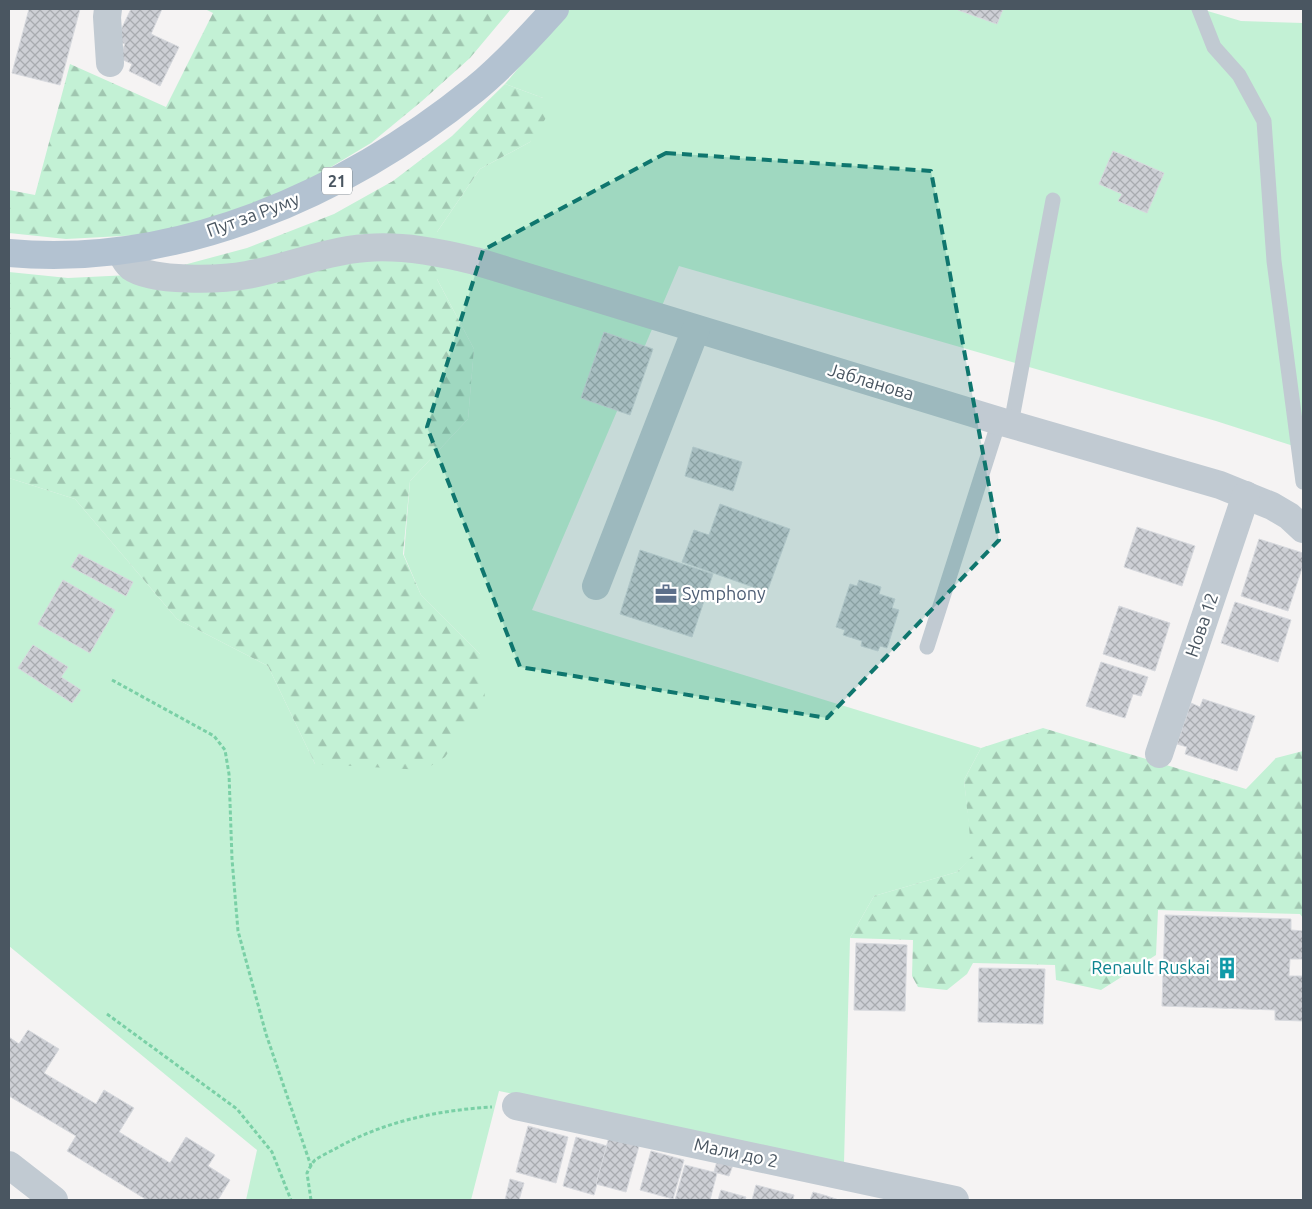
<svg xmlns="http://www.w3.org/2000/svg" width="1312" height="1209" font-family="Ubuntu,sans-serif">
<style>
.grass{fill:#c3f1d5}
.forest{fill:url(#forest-firs)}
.building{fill:url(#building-cross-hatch);stroke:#d7d9de}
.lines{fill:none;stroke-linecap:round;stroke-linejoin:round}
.path{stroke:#7ad0a6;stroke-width:3;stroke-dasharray:4 2.5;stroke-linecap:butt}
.service{stroke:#c1cad2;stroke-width:15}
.minor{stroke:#c1cad2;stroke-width:28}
.primary{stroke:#b3c2d1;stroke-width:28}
.marked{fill:#0f766e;fill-opacity:0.2;stroke:#0f766e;stroke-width:4;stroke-dasharray:10 6;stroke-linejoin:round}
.labels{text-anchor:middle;stroke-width:4.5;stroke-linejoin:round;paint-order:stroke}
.shield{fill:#fff;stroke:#808990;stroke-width:1}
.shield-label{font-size:16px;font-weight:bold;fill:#4a5661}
.street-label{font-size:18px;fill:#4a5661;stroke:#fff}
.service-label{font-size:18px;fill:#4e5e75;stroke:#fff;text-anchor:start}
.culture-label{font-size:18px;fill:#0d838f;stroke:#fff;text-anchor:end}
</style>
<defs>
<pattern id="forest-firs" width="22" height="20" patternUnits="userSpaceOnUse" patternTransform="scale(1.25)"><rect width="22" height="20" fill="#c3f1d5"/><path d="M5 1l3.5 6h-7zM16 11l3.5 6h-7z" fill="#a0c6b0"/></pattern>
<pattern id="building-cross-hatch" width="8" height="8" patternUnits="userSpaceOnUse" patternTransform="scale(1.25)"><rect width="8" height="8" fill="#cdcfd5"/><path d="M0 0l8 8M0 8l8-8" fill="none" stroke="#a8abb0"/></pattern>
</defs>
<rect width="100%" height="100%" fill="#f5f3f3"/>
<polygon class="grass" points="566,9 1201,9 1241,21 1303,23 1303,449 1216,421 679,266 532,610 981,748 964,780 973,856 957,872 874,896 850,938 844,1163 499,1091 471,1200 246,1200 257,1150 9,946 9,478 75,499 177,619 268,666 315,764 480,654 421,595 404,555 410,481 468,419 474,349 437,279 437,232 480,169 530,142 543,98 505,84 547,34"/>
<g class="forest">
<polygon points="205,9 511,9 470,58 422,101 371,143 311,179 234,214 141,235 66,239 9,233 9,190 35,195 70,64 166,107 213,13"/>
<polygon points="505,84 543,98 550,112 530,142 480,169 437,232 437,279 474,349 468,419 410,481 403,554 421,595 480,654 485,698 445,757 424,770 315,764 268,666 177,619 75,499 9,478 9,272 68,278 150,274 247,248 334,214 393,181 452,136"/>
<polygon points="1043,728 1246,789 1276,758 1303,751 1303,918 1300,914 1158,910 1156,955 1101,990 1056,980 1055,965 973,963 967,974 947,990 918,987 912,976 913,940 850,938 874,896 957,872 972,856 964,780 981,748"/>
</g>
<g class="building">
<polygon points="29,9 80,9 60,85 12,73"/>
<polygon points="131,9 162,9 151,34 179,47 160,86 129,71 132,64 119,58 125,44 116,40"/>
<polygon points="958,9 1003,9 997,24 958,10"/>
<polygon points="1113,151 1164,173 1147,213 1118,201 1122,194 1099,184"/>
<polygon points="604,332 653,349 630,415 581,398"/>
<polygon points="693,447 742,462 733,491 685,476"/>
<polygon points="720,504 790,529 767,592 682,562 694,530 709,535"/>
<polygon points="1137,527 1195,546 1182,586 1124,567"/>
<polygon points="1259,539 1303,553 1303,565 1288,611 1241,596"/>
<polygon points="640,550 713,574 692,637 620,614"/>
<polygon points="79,554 133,582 126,596 71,567"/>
<polygon points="63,580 115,610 90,653 38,624"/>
<polygon points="859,580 881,587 879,594 895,599 892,608 899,610 887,648 880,646 878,651 861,646 862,641 843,635 845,630 836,627 850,584 857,586"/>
<polygon points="1235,602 1291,620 1278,662 1221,643"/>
<polygon points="1119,606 1170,623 1155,671 1103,654"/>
<polygon points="33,645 68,667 61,677 81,690 72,703 18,668"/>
<polygon points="1101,662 1148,677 1141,696 1133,694 1125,718 1086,706"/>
<polygon points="1203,699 1255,716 1237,771 1185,754 1187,747 1177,744 1191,703 1200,707"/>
<polygon points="1165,915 1291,919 1291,930 1303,931 1303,959 1290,959 1289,976 1303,976 1303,1021 1275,1020 1275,1010 1162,1006"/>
<polygon points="856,943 907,945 905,1011 854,1010"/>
<polygon points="979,968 1045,969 1043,1024 978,1022"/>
<polygon points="28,1030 59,1049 44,1073 96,1104 104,1090 134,1108 119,1132 170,1163 186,1137 215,1155 208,1166 230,1180 218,1200 147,1200 67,1151 76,1136 9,1096 9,1037 19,1044"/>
<polygon points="528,1126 568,1137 556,1183 516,1172"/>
<polygon points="576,1137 607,1146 594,1195 563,1186"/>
<polygon points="609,1137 639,1146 626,1192 596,1184"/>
<polygon points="651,1151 684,1160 673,1199 640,1190"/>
<polygon points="719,1154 735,1159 729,1176 714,1172"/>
<polygon points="685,1165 717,1173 710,1200 675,1200"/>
<polygon points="510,1179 524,1183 519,1200 505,1200"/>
<polygon points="756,1185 794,1195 793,1200 752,1200"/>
<polygon points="721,1190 746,1197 745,1200 718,1200"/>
<polygon points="813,1192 827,1196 839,1200 810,1200"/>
</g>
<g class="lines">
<g class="path">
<polyline points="112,680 214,736 225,750 229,774 232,859 238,931 266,1034 311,1166"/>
<polyline points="107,1014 237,1109 272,1152 291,1200"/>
<path d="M 311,1200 L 307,1173 C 309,1169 312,1163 315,1160 C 321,1156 329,1152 335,1149 C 382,1122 438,1110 492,1107"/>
</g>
<g class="service">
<polyline points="1199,9 1214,47 1239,75 1264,121 1274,261 1303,482"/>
<polyline points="1011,424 1053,200"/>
<polyline points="927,647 999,421"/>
</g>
<g class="minor">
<polyline points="108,9 107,17 110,63"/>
<path d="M 120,251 C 123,257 126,263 131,267 C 152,282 221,280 247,275 C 287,268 325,251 366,248 C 402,245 439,252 475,261 L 999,421 L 1220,485 L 1272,506 L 1289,516 L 1303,529"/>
<polyline points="596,586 696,329"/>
<polyline points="1159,754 1246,495"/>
<polyline points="516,1106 955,1200"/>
<polyline points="9,1165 54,1200"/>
</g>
<path class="primary" d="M 9,253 C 178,268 345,194 475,89 C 504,65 530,37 555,9"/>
</g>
<path class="marked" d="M 666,153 L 931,171 L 999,540 L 827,718 L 520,667 L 427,427 L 483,250 Z"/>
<defs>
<g id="office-bare" transform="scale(1.725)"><path d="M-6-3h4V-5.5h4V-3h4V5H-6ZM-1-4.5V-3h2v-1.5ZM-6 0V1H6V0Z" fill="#5c6f8a" stroke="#fff" stroke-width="2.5" paint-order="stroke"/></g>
<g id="building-bare" transform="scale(1.725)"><path d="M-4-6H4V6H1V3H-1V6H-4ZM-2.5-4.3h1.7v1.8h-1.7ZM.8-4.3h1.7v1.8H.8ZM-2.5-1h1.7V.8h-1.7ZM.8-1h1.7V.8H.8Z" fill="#0f9aa8" stroke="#fff" stroke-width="2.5" paint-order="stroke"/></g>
</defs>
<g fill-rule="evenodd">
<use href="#office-bare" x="666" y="594"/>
<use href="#building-bare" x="1227" y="968"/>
</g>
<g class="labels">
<rect class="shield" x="322" y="167.5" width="30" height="27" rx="4"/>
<g class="shield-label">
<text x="337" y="187">21</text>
</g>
<g class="street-label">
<text transform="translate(253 215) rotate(-20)" y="6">Пут за Руму</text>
<text transform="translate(871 382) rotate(17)" y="6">Јабланова</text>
<text transform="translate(1202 625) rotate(-71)" y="6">Нова 12</text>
<text transform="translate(736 1153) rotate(12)" y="6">Мали до 2</text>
</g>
<g class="service-label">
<text x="682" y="600">Symphony</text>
</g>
<g class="culture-label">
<text x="1210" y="974">Renault Ruskai</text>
</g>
</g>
<rect width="1312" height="1209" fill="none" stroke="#4a5661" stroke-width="20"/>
</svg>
